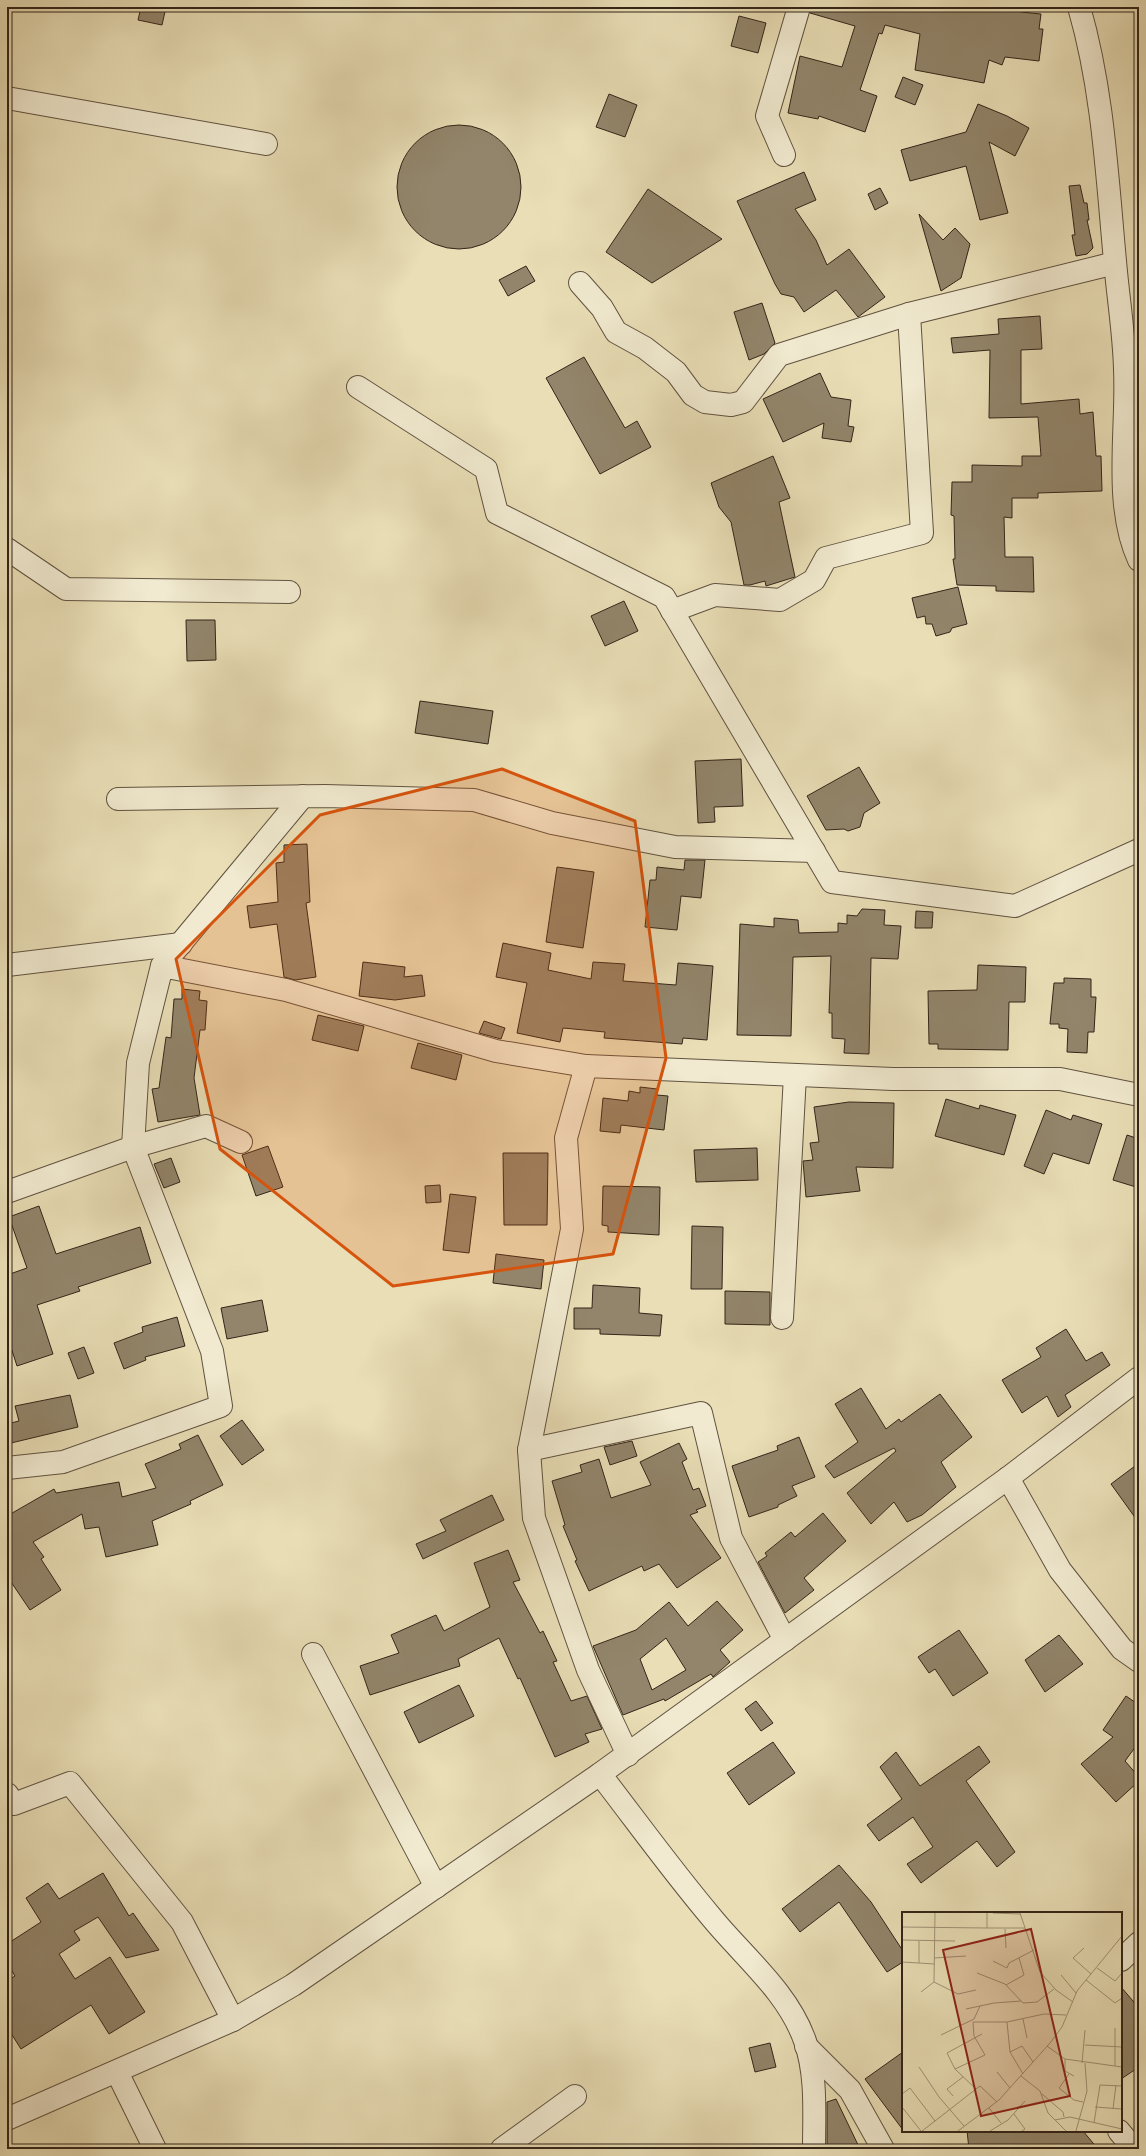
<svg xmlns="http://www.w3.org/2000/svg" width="1146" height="2156" font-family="'EB Garamond',serif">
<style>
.building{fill:#92856b;stroke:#332519;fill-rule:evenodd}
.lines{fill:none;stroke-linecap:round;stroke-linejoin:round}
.minor-casing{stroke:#605340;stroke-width:24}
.minor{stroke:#f1ead0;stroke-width:22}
.marked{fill:#d6540d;fill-opacity:0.2;stroke:#d6540d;stroke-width:3;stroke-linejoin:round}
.inset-road{fill:none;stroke:#a09477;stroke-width:1}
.view{fill:#8f2418;fill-opacity:0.15;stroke:#8f2418;stroke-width:2}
.inset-edge{fill:none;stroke:#332519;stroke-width:2}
</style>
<rect width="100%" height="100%" fill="#e9deb6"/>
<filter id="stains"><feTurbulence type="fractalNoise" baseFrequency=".005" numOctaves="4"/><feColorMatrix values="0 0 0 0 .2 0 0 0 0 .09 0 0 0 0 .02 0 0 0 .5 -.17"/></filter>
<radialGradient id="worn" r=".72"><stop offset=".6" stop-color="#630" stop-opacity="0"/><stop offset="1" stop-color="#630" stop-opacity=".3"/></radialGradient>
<g class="building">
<polygon points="141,7 166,7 162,25 138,20"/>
<polygon points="811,7 1024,7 1021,12 1041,14 1039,29 1043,29 1039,61 1005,57 1002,65 989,60 984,83 915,70 920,34 885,25 882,34 879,33 860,90 877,96 865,132 819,116 818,119 788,113 800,56 842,67 855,26 810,13"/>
<polygon points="739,16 766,23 758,53 731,46"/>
<polygon points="903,77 923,85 915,105 895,97"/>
<polygon points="609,94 637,105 625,137 596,127"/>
<polygon points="978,104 1007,116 1029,128 1015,156 989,142 1008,213 980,220 966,166 910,181 901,150 966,132"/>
<circle cx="459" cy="187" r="62"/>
<polygon points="804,172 816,200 795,209 816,240 827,265 849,249 885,297 858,317 836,290 804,312 794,297 781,294 775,284 737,201"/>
<polygon points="1080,185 1084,203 1087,203 1089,220 1087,220 1093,248 1087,254 1076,256 1072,235 1075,235 1069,186"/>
<polygon points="880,188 888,203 875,210 868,194"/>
<polygon points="648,189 722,239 652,283 606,252"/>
<polygon points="919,214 943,240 955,228 970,244 961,278 941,291"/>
<polygon points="526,266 535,281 508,296 499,280"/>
<polygon points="762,303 775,343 764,354 749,360 734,312"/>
<polygon points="1040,316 1042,349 1021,350 1021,404 1079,399 1080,414 1093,412 1096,456 1101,456 1102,491 1038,493 1038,498 1012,498 1012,518 1004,517 1005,557 1033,557 1034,592 996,591 996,586 957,585 953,559 955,559 954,516 951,515 952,482 972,482 972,465 1022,466 1022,456 1041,456 1038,417 989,418 990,350 953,353 951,338 999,334 998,319"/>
<polygon points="584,357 625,428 637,421 651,447 600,474 546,378"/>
<polygon points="820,373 831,397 851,400 848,426 854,427 851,442 822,438 824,423 783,442 763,399"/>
<polygon points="773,456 790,498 779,502 795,577 766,586 765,581 750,585 744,585 731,522 719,507 711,483"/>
<polygon points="958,587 967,624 952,628 950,632 936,636 932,624 926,624 925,616 917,618 912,598"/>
<polygon points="624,601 638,631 605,646 591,616"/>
<polygon points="186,620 215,620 216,660 187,661"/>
<polygon points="420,701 493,711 488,744 415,733"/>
<polygon points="741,759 743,806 714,807 715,822 698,823 695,761"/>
<polygon points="859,767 880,803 864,813 860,827 848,831 844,829 826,830 807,796"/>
<polygon points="307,844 310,902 306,903 316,977 295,980 284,977 277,924 250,928 247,906 278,902 276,863 284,862 284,845"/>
<polygon points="685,860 705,860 701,898 681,896 677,930 645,927 650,880 656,880 657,867 684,870"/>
<polygon points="557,867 594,872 583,948 546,942"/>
<polygon points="862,909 885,910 884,925 901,926 898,959 871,958 869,1054 844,1053 845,1039 832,1038 832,1013 829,1013 831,956 793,957 791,1036 737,1035 740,924 774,927 774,918 798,920 799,933 838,932 838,923 847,924 847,915 857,916"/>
<polygon points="916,911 933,912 932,928 915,928"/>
<polygon points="503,943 551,953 548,970 591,979 593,962 625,964 623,981 676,985 678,963 713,966 707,1040 683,1038 682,1044 604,1038 605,1032 563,1028 560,1042 517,1033 527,983 496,977"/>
<polygon points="363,962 405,967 404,977 422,975 425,996 395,1000 359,996"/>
<polygon points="978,965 1026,967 1025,1002 1009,1002 1008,1050 938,1049 938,1044 929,1044 928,991 977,990"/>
<polygon points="1064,978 1091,979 1091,997 1096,997 1094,1032 1088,1032 1087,1053 1067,1052 1068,1029 1059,1028 1059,1024 1050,1024 1054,983 1064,983"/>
<polygon points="182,989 200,991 199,1000 207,1001 205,1030 200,1030 194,1078 200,1115 158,1122 152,1089 159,1088 166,1037 171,1038 174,999 182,999"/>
<polygon points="318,1015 364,1026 358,1051 312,1040"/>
<polygon points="484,1021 505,1028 501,1039 479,1033"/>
<polygon points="418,1043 462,1055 456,1080 411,1068"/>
<polygon points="640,1087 657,1089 657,1095 668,1096 664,1130 621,1125 620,1133 600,1131 603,1098 628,1101 629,1091 640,1093"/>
<polygon points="946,1099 979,1109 980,1105 1016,1115 1004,1155 935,1136"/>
<polygon points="849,1102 894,1103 893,1168 856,1167 860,1191 806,1197 803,1161 813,1160 810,1143 819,1142 814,1107"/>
<polygon points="1046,1110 1071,1120 1073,1115 1102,1124 1089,1164 1053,1153 1044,1174 1024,1166"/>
<polygon points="1127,1135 1139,1139 1139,1177 1136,1187 1113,1180"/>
<polygon points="268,1146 283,1187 256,1196 242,1155"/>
<polygon points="757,1148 758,1180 696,1182 694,1150"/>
<polygon points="503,1153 548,1153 547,1225 504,1225"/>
<polygon points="171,1158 180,1182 164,1188 154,1164"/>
<polygon points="440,1185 441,1202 426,1203 425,1186"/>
<polygon points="603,1186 660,1187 659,1235 608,1232 608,1226 602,1225"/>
<polygon points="450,1194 476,1197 469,1253 443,1250"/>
<polygon points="39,1206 56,1254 140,1227 151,1263 78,1287 80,1291 37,1305 53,1354 17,1366 7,1335 7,1275 27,1268 9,1217"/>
<polygon points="692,1226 723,1227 722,1289 691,1289"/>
<polygon points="496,1254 544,1260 541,1289 493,1283"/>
<polygon points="593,1285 640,1288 639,1313 662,1315 660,1336 600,1334 600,1329 574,1329 574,1308 592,1308"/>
<polygon points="725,1291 770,1292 770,1325 725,1324"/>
<polygon points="262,1300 268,1331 227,1339 221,1308"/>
<polygon points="177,1317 185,1346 145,1357 146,1360 124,1369 114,1343 143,1332 142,1327"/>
<polygon points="1066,1329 1086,1361 1102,1352 1110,1365 1065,1395 1071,1407 1058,1417 1047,1396 1022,1413 1002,1380 1041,1357 1036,1348"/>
<polygon points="84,1347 94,1373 78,1379 68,1353"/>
<polygon points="861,1388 886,1429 899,1419 901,1422 940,1394 972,1437 941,1462 956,1487 922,1515 907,1522 894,1502 871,1524 847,1493 896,1451 894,1448 834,1478 825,1466 858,1442 835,1404"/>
<polygon points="70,1395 78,1427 11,1443 7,1424 19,1421 15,1406"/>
<polygon points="242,1420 264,1450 242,1465 220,1436"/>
<polygon points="198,1435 223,1485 190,1501 191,1504 152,1521 158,1545 106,1557 99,1527 85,1529 82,1514 33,1542 44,1557 41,1559 61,1590 30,1610 7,1576 7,1516 54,1489 56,1493 119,1482 122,1497 156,1488 145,1464 181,1449 179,1444"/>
<polygon points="799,1437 815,1477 792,1486 797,1496 778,1505 778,1507 749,1517 732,1466 778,1450 777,1446"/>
<polygon points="632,1441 637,1456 610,1465 604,1447"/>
<polygon points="679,1443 687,1459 682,1462 693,1490 699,1488 706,1506 696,1510 698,1512 690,1515 721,1558 677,1588 659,1564 644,1571 642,1566 589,1591 575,1561 577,1560 563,1526 565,1525 552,1481 582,1472 580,1465 599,1459 611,1498 651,1485 640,1462"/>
<polygon points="1139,1463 1139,1523 1111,1484"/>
<polygon points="492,1495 504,1520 423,1559 416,1544 446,1531 440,1520"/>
<polygon points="823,1513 846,1541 804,1578 814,1590 785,1613 758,1562 767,1556 765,1553 791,1532 795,1537"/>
<polygon points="508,1550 520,1580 513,1582 540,1633 543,1631 557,1661 553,1662 571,1701 587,1696 602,1729 585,1734 589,1742 555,1757 520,1678 518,1679 499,1638 458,1659 460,1666 370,1695 360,1666 399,1653 391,1635 436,1615 444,1631 490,1607 474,1563"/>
<path d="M 717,1601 L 743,1630 L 720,1650 L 730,1662 L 713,1677 L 711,1674 L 665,1701 L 664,1699 L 623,1715 L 593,1646 L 636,1630 L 669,1602 L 688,1626 ZM 666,1638 L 686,1670 L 652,1690 L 640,1659 Z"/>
<polygon points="959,1630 988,1673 953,1696 935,1669 929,1673 918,1657"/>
<polygon points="1059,1635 1083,1664 1045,1692 1025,1660"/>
<polygon points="459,1685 474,1716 419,1743 404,1712"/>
<polygon points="1126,1696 1139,1705 1139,1742 1125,1761 1139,1777 1139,1781 1116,1802 1081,1764 1113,1737 1103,1730"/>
<polygon points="756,1701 773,1723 761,1731 745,1709"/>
<polygon points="773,1742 795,1773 749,1805 727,1773"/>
<polygon points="979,1746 990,1762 966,1781 1015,1852 997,1867 977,1841 921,1883 907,1864 933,1847 913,1817 879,1841 867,1825 902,1799 880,1767 896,1752 920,1786"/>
<polygon points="839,1865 871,1902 903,1951 903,1962 887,1972 839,1902 800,1932 782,1909"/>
<polygon points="103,1873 129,1916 133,1913 159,1950 126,1958 98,1917 74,1931 80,1940 59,1954 75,1979 110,1957 145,2012 109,2034 91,2005 21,2049 7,2027 7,1981 15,1976 7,1963 7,1944 41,1922 26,1898 48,1883 59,1899"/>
<polygon points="1121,1987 1139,2008 1139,2067 1121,2079"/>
<polygon points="770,2043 776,2067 755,2072 749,2048"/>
<polygon points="903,2052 903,2130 865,2079"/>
<polygon points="836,2099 860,2149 828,2149 827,2145 827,2102"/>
<polygon points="967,2131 1083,2131 1098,2149 969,2149"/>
</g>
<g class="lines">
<g class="minor-casing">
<g id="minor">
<path d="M 1079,7 C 1103,90 1107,175 1115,261 C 1118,297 1124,332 1125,369 C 1128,429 1113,504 1139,560"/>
<polyline points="7,98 266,144"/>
<polyline points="784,155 767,116 799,7"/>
<polyline points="580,283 602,308 616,332 645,348 676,372 693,395 705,402 731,405 743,402 779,355 909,314 1115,263"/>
<polyline points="358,387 486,469 497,513 664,597 832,882 1015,906 1139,850"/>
<polyline points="7,549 66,589 289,592"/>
<polyline points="672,611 715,595 780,600 814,580 826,558 922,533 909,314"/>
<polyline points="118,799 325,796 474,800 552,823 675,847 814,851"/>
<polyline points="7,965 181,944"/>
<polyline points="162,966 303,796"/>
<polyline points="7,1192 133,1147 206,1126 241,1142"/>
<polyline points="782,1318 795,1075"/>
<polyline points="529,1450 701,1413 731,1538 785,1640"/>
<polyline points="7,1468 63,1462 221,1406 212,1351 133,1147 138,1063 162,966 286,990 496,1051 586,1066"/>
<polyline points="1008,1478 1060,1570 1122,1649 1139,1661"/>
<polyline points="313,1654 436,1887"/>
<polyline points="628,1755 588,1670 534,1518 529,1450 572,1229 566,1138 586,1066 893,1079 1060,1079 1139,1095"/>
<path d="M 600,1774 C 637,1822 673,1872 712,1918 C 744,1957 788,1992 805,2041 C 817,2075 814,2113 814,2149"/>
<polyline points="7,1794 14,1804 70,1783 182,1922 233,2020"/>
<polyline points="1121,1960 1139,1943"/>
<polyline points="806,2046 850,2090 883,2149"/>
<polyline points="117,2072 155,2149"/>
<polyline points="7,2119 233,2020 293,1985 600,1774 1008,1478 1139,1378"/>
<polyline points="1119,2131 1134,2149"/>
<polyline points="502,2149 575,2096"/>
</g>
</g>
<use href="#minor" class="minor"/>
</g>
<path class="marked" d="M 502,769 L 635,821 L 666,1058 L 613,1254 L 393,1286 L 220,1149 L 176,959 L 320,815 Z"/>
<g transform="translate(902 1912)">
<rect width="220" height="220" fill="#e9deb6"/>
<path class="inset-road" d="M 85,1 L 85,16 L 123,16M 91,1 L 118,2M 118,1 L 138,60 L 154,78 L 171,90M 0,15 L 85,16M 103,17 L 104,36M 0,28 L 53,29M 17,29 L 17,51 L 32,52M 182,36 L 171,46 L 189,62M 32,46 L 64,44M 91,49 L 105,56 L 107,51 L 132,38M 0,50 L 17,51M 195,56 L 213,69 L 220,61M 75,61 L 103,72 L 121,91 L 135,90 L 152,77M 159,63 L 174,81M 184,68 L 213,91 L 220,86M 32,70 L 33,1M 32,70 L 56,82 L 74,78M 104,73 L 122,63 L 117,46M 19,80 L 32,70M 64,97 L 92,91 L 119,89M 72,107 L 78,94M 121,107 L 125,126M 39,123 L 72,107M 183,133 L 220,135M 145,134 L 163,147 L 220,155M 108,140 L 120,134 L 131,150M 163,147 L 163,159 L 172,164M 180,151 L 183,118M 213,154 L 213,116M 17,155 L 37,185 L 62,214M 53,157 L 45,141 L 80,122M 95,160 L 108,176M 121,162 L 108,140 L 105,110 L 142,102 L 164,103M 167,162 L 157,176 L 172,188 L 181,190M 119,164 L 138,179 L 146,201 L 164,219M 0,182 L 8,176 L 33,209 L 74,177M 140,182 L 161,200 L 162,205M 51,184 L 45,177 L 61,165M 95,190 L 78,174 L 74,177 L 53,157 L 83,143 L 72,124 L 71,110 L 105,110M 0,195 L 19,219M 193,195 L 220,197M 87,196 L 99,211M 211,197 L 214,173M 112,202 L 123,217 L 120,219M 153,208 L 168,205 L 220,217M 192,211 L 198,173 L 220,174M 20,219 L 33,209M 56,219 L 97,188 L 148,131 L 160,115 L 175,79 L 220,24M 88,219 L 106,208 L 123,189M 174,219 L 185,179 L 183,151"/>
<path class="view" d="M 129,17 L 168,184 L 79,204 L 41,38 Z"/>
<rect width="220" height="220" class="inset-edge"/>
</g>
<rect width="1146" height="2156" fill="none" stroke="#e9deb6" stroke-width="24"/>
<rect x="8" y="8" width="1130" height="2140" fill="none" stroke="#332519" stroke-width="2"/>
<rect x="12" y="12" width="1122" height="2132" fill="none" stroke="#332519"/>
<rect width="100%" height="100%" filter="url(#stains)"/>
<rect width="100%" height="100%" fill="url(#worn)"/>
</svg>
